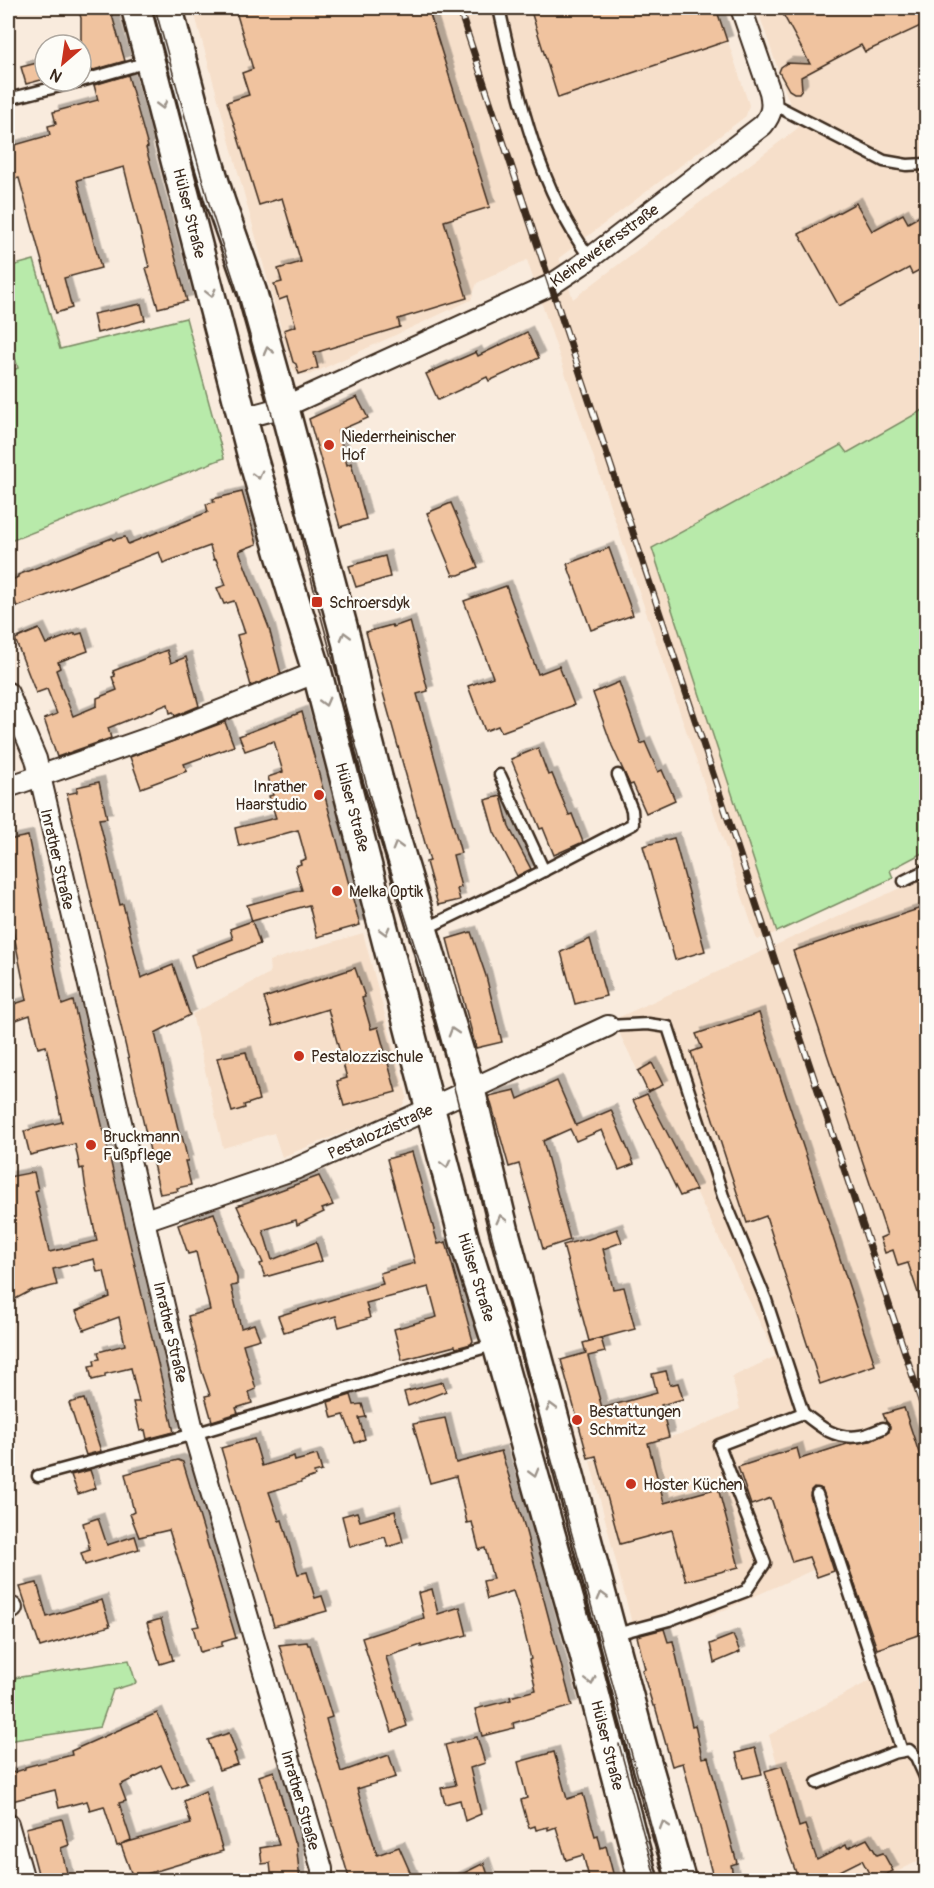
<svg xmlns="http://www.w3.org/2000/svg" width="934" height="1888" font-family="Pangolin,sans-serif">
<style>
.built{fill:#f6dfca}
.green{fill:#b8eaaa;stroke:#7a8a64;stroke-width:1.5}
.building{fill:#f0c39f;stroke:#3b2a1e;stroke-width:1.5;filter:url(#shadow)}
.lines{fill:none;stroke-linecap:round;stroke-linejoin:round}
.lane-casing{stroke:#3b2a1e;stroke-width:15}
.street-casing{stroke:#3b2a1e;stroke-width:24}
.secondary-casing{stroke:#3b2a1e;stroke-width:33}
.lane{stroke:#fdfcf7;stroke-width:10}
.street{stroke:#fdfcf7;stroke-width:20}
.secondary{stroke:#fdfcf7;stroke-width:28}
.tram{stroke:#3b2a1e;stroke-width:1.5}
.rail-casing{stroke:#3b2a1e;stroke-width:7}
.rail{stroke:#fdfcf7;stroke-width:4.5;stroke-dasharray:14;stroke-linecap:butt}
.oneway{stroke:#9c938a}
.poi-dot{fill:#c8321e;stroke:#fdfcf7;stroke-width:2}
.labels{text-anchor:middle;stroke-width:4.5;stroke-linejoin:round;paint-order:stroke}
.street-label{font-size:16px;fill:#3b2a1e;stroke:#fdfcf7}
.poi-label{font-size:16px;fill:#3b2a1e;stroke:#fdfcf7;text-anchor:start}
</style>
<defs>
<filter id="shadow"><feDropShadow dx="5.5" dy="-5.5" stdDeviation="0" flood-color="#0004"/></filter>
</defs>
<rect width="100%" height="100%" fill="#f9ebdd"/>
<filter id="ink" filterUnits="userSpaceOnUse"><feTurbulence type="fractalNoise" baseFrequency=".0167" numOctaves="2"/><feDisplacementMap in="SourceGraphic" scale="12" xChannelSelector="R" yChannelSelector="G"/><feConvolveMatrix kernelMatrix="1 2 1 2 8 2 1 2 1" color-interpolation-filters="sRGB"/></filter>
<g filter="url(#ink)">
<g class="built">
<polygon points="193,8 717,8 749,105 746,116 559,258 573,299 798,128 757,8 926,8 926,408 847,453 840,445 652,548 777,932 757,940 527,260 477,283 471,300 309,375 297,374 291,365"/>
<polygon points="926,876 926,1857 881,1880 825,1880 805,1825 780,1833 763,1771 778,1767 769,1735 873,1679 835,1560 713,1615 635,1635 590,1461 690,1431 740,1409 732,1377 776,1356 613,1020"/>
<polygon points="363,933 407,1097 400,1110 282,1157 274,1133 223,1148 192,1014 270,973 269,961"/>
</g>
<g class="green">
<polygon points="34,260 60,349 186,318 224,458 8,542 8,372 18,368 8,334 8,267"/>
<polygon points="926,408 926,851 890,870 893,878 777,932 652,548 841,445 847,453"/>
<polygon points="129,1660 136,1683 113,1690 100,1727 8,1741 8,1679"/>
</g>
<g class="building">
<polygon points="78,8 110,8 125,61 90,71 89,67 81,69 81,18"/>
<polygon points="235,8 428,8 490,207 444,221 467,298 398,319 400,327 314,353 318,368 299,374 296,364 293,362 284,330 296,326 287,297 279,300 274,284 282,282 278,269 301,262 282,198 259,205 227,102 249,95 242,73 253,69"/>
<polygon points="530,8 716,8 727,41 558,98"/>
<polygon points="795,8 916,8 925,24 865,52 861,45 801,77 802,89 799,93 794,93 789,90 779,72 781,67 787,63 810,64 783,14"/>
<polygon points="45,61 45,79 26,84 21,67"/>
<polygon points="128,75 148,147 146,148 187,301 158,308 146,268 149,267 124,167 77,180 101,268 64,278 72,308 56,313 19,178 8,180 8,147 50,135 48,126 56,124 53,112 98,100 94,85"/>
<polygon points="856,203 872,231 903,214 908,223 927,212 927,266 912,274 909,268 839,306 799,234"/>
<polygon points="141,304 145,320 97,333 93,314"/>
<polygon points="527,332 539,358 489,381 487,377 438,400 426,374 476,352 478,356"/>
<polygon points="357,397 368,418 338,431 347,465 351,463 366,519 340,527 309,419"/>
<polygon points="242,492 257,544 239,551 269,628 281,674 251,686 237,635 245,633 234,601 224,604 217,588 226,585 216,559 214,560 210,546 163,563 159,552 17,607 8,582 18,577 18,575 112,538 113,540 125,537 128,544 208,512 206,504 214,502 213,499"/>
<polygon points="451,503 478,567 459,575 453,575 427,513"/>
<polygon points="609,548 633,615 591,630 567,564"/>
<polygon points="385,556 390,577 356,587 349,566"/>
<polygon points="506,586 538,674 559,666 574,705 501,732 498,726 485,731 468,686 493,677 464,601"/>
<polygon points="410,621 428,691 417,694 461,853 453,855 461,887 457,889 460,900 438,905 426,862 430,861 366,632 392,625 393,627"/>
<polygon points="39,629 46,644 75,633 75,635 82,633 88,651 58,662 60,668 56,670 61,684 60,684 73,716 97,706 97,698 117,690 112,677 115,676 113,671 167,650 171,663 186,657 199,706 175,716 173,712 170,713 168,704 108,728 111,738 57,757 44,719 57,714 47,689 36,693 15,639"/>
<polygon points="619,682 641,744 645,742 658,772 662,770 675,800 646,813 633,784 630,785 612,746 593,693"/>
<polygon points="302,712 360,925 317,937 309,905 252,921 247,905 302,890 295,866 301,864 300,861 306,859 298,830 239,846 235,828 276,818 269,796 273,795 268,777 283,772 274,741 245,751 239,736"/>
<polygon points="225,722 234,746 184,764 187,771 141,788 130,757"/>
<polygon points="538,748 548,775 552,774 569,815 572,814 583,842 554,855 543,828 540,829 511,759"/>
<polygon points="99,782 107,818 99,819 120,905 123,904 141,978 173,965 190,1015 155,1033 180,1137 182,1136 188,1161 185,1161 191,1185 177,1188 178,1191 160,1194 67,794 77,792 77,787"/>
<polygon points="501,796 509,827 531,869 517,876 494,832 485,800"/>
<polygon points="28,836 62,1005 73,1001 174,1432 147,1439 145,1430 140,1431 133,1402 139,1402 131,1368 105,1374 105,1377 92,1380 89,1366 95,1365 94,1360 100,1359 98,1352 125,1345 119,1317 84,1330 76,1311 110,1297 104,1271 97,1272 94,1259 53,1269 57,1285 32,1291 32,1290 8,1303 8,1177 34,1172 38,1190 35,1191 49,1252 97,1241 86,1190 83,1168 80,1169 75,1144 30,1155 24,1131 62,1122 46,1046 38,1048 30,1015 8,1023 8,1006 27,1000 8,906 8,840"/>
<polygon points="674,838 705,951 675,960 643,846"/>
<polygon points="927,906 927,1311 924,1311 908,1263 898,1266 893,1250 885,1253 880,1238 887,1235 793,951"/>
<polygon points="252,921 260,944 195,968 191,955 233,939 230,929"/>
<polygon points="471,932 486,976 502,1042 476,1048 447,939"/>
<polygon points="590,939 606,996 575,1004 561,952"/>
<polygon points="355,968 365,997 362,998 371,1029 378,1027 396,1092 344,1106 337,1081 347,1078 328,1009 273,1026 264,998"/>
<polygon points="759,1013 875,1365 820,1384 766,1216 747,1223 691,1052 702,1048 696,1034"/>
<polygon points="246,1052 259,1100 244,1105 245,1108 232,1112 217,1058"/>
<polygon points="652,1063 663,1085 648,1092 638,1071"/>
<polygon points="557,1081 576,1125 611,1110 634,1164 619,1170 602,1130 576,1141 570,1129 543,1141 570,1240 543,1249 519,1164 509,1167 489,1096 515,1090 518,1099"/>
<polygon points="647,1094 675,1148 696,1190 680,1196 633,1100"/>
<polygon points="412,1152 438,1244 446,1242 473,1341 471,1344 456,1348 455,1346 402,1360 394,1329 437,1317 429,1287 366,1303 370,1318 339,1327 336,1316 284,1332 278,1316 383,1284 380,1273 415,1263 387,1159"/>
<polygon points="319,1176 333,1205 322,1209 324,1212 297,1225 296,1220 263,1230 272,1260 316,1242 322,1261 265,1277 260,1264 263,1263 237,1206"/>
<polygon points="214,1213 237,1278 237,1285 231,1286 241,1328 254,1324 260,1339 243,1344 256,1389 249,1392 252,1403 236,1408 238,1413 212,1421 205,1396 210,1395 201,1369 188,1316 210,1310 196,1252 188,1254 178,1225"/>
<polygon points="617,1229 622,1242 603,1249 613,1289 624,1287 635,1329 589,1341 563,1245 585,1239 586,1240"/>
<polygon points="601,1338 605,1352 588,1356 602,1408 657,1393 652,1374 666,1371 670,1385 678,1383 683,1399 661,1405 669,1437 648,1443 664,1503 718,1488 739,1567 686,1581 672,1530 620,1544 596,1456 588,1458 561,1360 586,1353 583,1343"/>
<polygon points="443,1382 446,1391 408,1406 404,1392"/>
<polygon points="351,1395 354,1405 362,1404 366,1417 359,1418 365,1439 355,1443 344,1415 332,1418 328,1402"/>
<polygon points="84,1399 101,1451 86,1455 69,1403"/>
<polygon points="904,1408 927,1477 927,1632 877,1649 822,1489 814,1487 811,1490 810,1496 834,1571 817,1577 809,1557 792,1562 771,1498 751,1505 738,1467 797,1448 800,1459 847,1444 871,1441 889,1432 890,1426 886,1421 883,1414"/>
<polygon points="445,1418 456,1463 501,1451 525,1528 572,1706 513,1723 514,1728 482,1736 475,1709 511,1700 510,1697 536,1690 529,1660 531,1659 519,1609 513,1591 487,1599 483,1581 493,1579 485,1548 479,1550 472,1522 467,1523 456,1476 430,1483 413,1424"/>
<polygon points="254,1439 262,1466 294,1456 295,1461 317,1455 322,1471 314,1473 315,1476 301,1481 301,1482 269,1492 279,1521 282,1520 298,1574 307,1572 315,1598 322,1596 327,1611 274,1626 221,1448"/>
<polygon points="178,1460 183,1462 236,1638 222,1642 222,1646 200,1652 193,1627 199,1626 169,1530 139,1537 130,1514 134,1512 125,1474"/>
<polygon points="90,1470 96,1488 78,1494 71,1475"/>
<polygon points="395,1511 403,1542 388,1547 385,1537 350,1547 342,1516 357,1512 360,1521"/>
<polygon points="98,1518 107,1545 135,1536 139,1549 85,1565 81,1553 90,1550 83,1523"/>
<polygon points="37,1583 47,1617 102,1600 110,1626 40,1647 20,1587"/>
<polygon points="432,1589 438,1614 460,1607 467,1635 421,1647 421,1645 386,1657 407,1726 392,1732 362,1638 424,1618 418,1593"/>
<polygon points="161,1619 173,1660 160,1664 147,1623"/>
<polygon points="664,1629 668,1642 673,1641 692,1726 695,1725 702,1758 708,1757 737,1863 731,1865 734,1881 714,1881 683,1763 672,1766 655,1706 653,1706 646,1683 642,1670 645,1669 637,1636"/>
<polygon points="733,1635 740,1652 714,1663 710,1644"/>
<polygon points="307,1642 308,1645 310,1645 332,1717 326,1719 341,1772 389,1755 396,1777 357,1789 377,1855 399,1847 414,1881 350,1881 279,1645"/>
<polygon points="157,1713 187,1783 172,1789 161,1765 120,1785 126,1801 119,1803 131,1840 121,1844 191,1824 184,1801 205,1791 223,1851 133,1878 121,1845 117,1846 104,1806 90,1810 87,1801 59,1808 55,1790 8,1802 8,1774 25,1769 25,1767 72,1755 71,1751"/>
<polygon points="229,1733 236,1752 234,1753 238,1764 219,1770 208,1740"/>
<polygon points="477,1737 485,1763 470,1768 481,1814 465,1821 460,1800 445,1804 441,1788 456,1785 445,1745"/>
<polygon points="755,1748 762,1774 743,1778 736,1753"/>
<polygon points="554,1752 567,1799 583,1794 595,1836 598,1835 601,1848 606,1846 615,1881 590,1881 583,1855 566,1860 556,1827 548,1830 548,1827 536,1830 535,1826 529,1828 521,1800 527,1798 518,1762"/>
<polygon points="782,1766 799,1827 805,1825 817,1860 846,1845 848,1848 867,1839 877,1855 883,1853 893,1871 873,1881 862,1860 820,1881 799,1881 781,1831 765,1771"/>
<polygon points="274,1771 294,1842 296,1842 300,1881 272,1881 270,1863 262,1864 260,1848 279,1845 259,1776"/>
<polygon points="62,1819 69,1845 61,1848 69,1881 40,1881 26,1828"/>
<polygon points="484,1863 490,1881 448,1881"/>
</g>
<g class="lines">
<g class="lane-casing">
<g id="lane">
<path d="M 499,8 C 518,94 537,186 590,258"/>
<polyline points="81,81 148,62"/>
<polyline points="8,99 80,81"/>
<polyline points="773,104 884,161 907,165 926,164"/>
<polyline points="500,775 544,871"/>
<polyline points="904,881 926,870"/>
<polyline points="425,929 520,883 633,824 632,810 618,775"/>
<polyline points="608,1026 648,1024 668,1027 723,1196 766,1300 803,1413"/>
<polyline points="38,1476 194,1434 496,1344"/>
<polyline points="817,1494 902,1751"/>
<path d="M 612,1635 L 669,1620 L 746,1591 L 765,1563 L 719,1445 L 803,1413 C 820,1427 836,1440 860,1436 C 867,1435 876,1431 883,1428"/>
<polyline points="817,1783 893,1753 909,1750 916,1757 926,1779"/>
</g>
</g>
<g class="street-casing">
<g id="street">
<path d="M 243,418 L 284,407 L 551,285 L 581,265 L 763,125 C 772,114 773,106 770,92 L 741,8"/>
<polyline points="8,693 36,759 194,1434 322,1869 322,1880"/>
<polyline points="8,787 177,728 317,672"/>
<polyline points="145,1220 295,1169 411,1117 608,1026"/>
<polyline points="8,1609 12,1608"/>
<polyline points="8,1824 24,1880"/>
</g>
</g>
<g class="secondary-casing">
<g id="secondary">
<polyline points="136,8 253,459 280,553 317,672 465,1243 497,1344 584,1653 643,1880"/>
<polyline points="168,8 207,157 220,201 252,292 284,407 347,643 361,712 378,779 470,1088 505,1234 643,1750 681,1880"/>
</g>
</g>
<use href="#lane" class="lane"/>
<use href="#street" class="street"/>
<use href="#secondary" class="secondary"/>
<g class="tram">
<polyline points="155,8 210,207 238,293 271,411 295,503 303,546 317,602 385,852 420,963 456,1095 509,1303 666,1880"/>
<polyline points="619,1744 656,1880"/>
</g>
<g class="rail-casing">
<polyline id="rail" points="459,8 926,1416"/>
</g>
<use href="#rail" class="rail"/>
</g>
<defs><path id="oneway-chevron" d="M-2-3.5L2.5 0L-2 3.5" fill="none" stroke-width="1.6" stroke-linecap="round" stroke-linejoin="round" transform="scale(1.5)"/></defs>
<g class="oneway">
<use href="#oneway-chevron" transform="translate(162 105) rotate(75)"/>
<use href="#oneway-chevron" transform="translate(211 293) rotate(76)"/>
<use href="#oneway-chevron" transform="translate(268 351) rotate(-105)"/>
<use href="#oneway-chevron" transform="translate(258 475) rotate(74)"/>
<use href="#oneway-chevron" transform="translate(345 636) rotate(-105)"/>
<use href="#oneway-chevron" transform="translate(325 702) rotate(75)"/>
<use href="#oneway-chevron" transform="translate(397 846) rotate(-106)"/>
<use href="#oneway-chevron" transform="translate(385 931) rotate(75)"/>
<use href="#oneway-chevron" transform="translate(453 1032) rotate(-107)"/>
<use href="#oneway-chevron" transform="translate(446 1164) rotate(76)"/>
<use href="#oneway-chevron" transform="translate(501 1219) rotate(-104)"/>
<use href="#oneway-chevron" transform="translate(551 1407) rotate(-105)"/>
<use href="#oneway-chevron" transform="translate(534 1473) rotate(74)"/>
<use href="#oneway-chevron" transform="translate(602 1596) rotate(-105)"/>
<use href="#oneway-chevron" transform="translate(591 1681) rotate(76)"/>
<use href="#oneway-chevron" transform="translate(664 1825) rotate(-107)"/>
</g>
</g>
<g class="poi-dot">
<circle cx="329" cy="445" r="6"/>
<rect x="311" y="596" width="12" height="12" rx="3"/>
<circle cx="319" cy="795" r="6"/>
<circle cx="337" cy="891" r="6"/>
<circle cx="299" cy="1056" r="6"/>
<circle cx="91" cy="1145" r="6"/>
<circle cx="577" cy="1420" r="6"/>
<circle cx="631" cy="1484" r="6"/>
</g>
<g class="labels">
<g class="street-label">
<text transform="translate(190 213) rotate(76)" y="6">Hülser Straße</text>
<text transform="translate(604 245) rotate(-36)" y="6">Kleinewefersstraße</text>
<text transform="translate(353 807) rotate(75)" y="6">Hülser Straße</text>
<text transform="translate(58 859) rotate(77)" y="6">Inrather Straße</text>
<text transform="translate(380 1131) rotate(-24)" y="6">Pestalozzistraße</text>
<text transform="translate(477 1277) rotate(73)" y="6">Hülser Straße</text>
<text transform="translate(171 1332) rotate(77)" y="6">Inrather Straße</text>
<text transform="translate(608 1745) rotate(76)" y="6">Hülser Straße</text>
<text transform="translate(301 1800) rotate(74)" y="6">Inrather Straße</text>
</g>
<g class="poi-label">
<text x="341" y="442">Niederrheinischer<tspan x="341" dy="18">Hof</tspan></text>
<text x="329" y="608">Schroersdyk</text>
<text x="307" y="792" text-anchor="end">Inrather<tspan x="307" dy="18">Haarstudio</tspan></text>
<text x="349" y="897">Melka Optik</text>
<text x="311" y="1062">Pestalozzischule</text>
<text x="103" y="1142">Bruckmann<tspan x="103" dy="18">Fußpflege</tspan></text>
<text x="589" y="1417">Bestattungen<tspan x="589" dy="18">Schmitz</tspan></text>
<text x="643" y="1490">Hoster Küchen</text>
</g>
</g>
<rect width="934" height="1888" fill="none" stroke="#fdfcf7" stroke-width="30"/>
<rect x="15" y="15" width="904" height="1858" fill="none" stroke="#3b2a1e" stroke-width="2" filter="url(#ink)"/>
<g transform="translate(63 63) rotate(209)"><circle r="28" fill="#fdfcf7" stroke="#afa8a0" stroke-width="1.5"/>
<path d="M0-4.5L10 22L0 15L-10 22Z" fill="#c8321e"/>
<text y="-9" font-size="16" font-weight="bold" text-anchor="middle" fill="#3b2a1e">N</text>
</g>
</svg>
